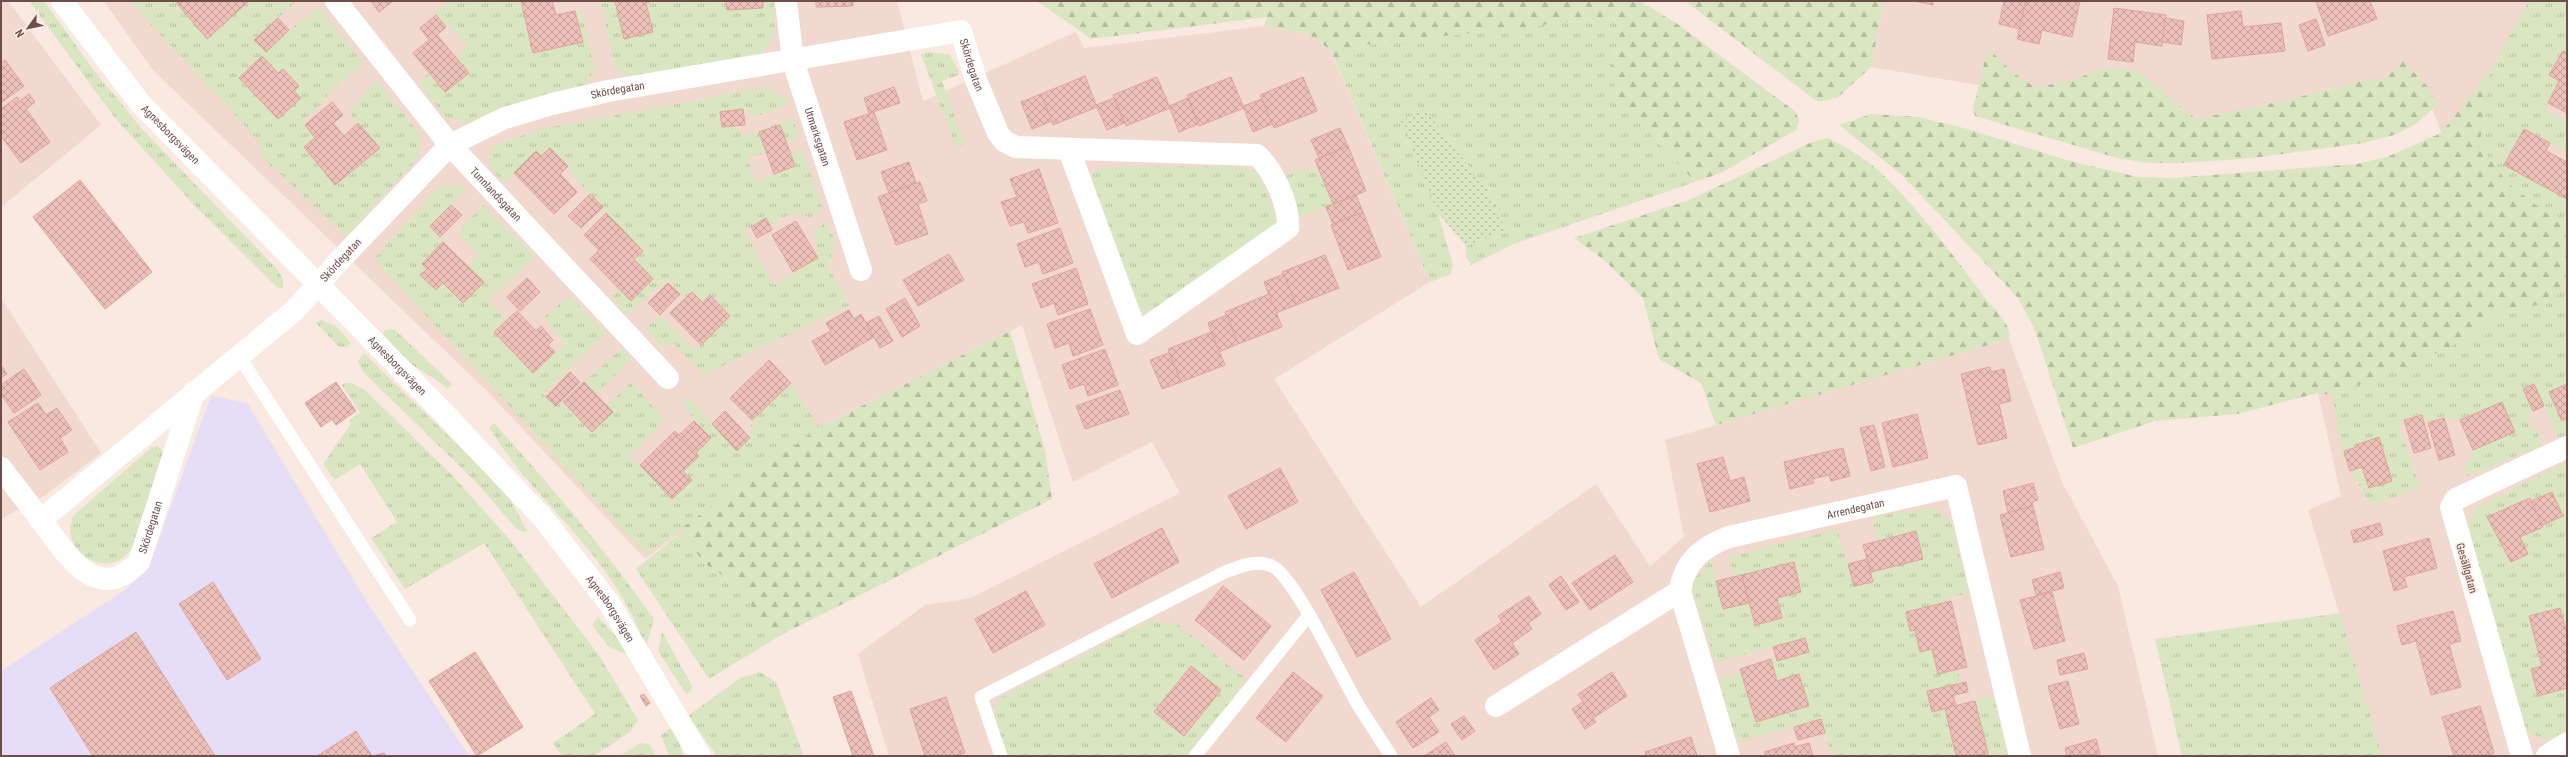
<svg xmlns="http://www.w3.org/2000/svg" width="2568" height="757" font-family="'Roboto Condensed',sans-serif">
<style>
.residential{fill:#f1d9cf}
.education{fill:#e6ddf6}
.grass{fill:url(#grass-tufts)}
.forest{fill:url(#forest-firs)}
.park{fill:url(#park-dots)}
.building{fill:url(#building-cross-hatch);stroke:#dfa39c}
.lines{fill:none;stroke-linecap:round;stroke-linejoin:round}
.service{stroke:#fff;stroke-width:13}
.minor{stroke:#fff;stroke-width:22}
.tertiary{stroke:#fff;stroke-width:22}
.labels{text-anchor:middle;stroke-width:4;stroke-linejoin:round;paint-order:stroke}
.street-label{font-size:11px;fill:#6f4d4a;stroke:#fdeee6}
</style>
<defs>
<pattern id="grass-tufts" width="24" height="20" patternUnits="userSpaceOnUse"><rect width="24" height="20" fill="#dae6c1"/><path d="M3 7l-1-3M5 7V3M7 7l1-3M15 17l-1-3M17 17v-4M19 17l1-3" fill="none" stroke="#b5bd9f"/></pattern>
<pattern id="forest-firs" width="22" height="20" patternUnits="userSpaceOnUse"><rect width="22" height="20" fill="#dae6c1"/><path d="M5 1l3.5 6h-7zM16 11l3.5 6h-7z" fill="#b5bd9f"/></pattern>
<pattern id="park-dots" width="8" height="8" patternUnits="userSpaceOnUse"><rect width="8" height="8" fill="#dae6c1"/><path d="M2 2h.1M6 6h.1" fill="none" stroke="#b5bd9f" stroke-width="1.8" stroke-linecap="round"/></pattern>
<pattern id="building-cross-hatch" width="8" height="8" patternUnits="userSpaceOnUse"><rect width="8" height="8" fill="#edc0ba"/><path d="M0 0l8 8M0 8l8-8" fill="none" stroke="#c49e99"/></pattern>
</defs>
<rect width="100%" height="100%" fill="#fae9e0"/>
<g class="residential">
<polygon points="1,1 8,1 101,125 1,207"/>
<polygon points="104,1 897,1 923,101 1076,32 1084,48 1264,26 1309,34 1330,50 1430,282 1274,379 1421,607 1596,484 1650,566 1684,537 1665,440 2009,339 2062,482 2118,586 2158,756 889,756 858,654 925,605 971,598 1180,493 1152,442 1073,482 1022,325 822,426 645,559 487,391 153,70"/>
<polygon points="1884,1 2567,1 2567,756 2382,756 2308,510 2341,496 2318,393 2470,330 2524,278 2441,132 2422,80 2198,122 1871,67"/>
<polygon points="1,298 101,453 41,498 1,519"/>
</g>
<polygon class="education" points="211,396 247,403 367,602 469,756 1,756 1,671 125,590 149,567"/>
<g class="grass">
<polygon points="29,1 44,1 93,69 142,129 278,270 283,280 283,289 277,287 197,208 115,118"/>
<polygon points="129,1 175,1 207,39 229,21 227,19 247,1 297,1 278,18 289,30 320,8 364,63 328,93 328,98 302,121 315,138 304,147 335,185 379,149 349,112 377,79 421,136 419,157 346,236 263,158 257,139"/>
<polygon points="451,1 521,1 534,53 583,42 575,11 582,10 595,70 585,85 520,102 489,113 470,123 446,118 419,83 429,73 445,92 468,73 457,58 467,47 452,27 446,27 435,11"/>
<polygon points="608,1 615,1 624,39 653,32 646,3 726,1 727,10 763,8 763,1 774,1 775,37 758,56 633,79 615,68 601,3"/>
<polygon points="2529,1 2567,1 2567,53 2563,51 2550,75 2559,81 2544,109 2567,121 2567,153 2550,143 2505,165 2567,199 2567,229 2505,181 2497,166 2479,148 2490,71"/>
<polygon points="1612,17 1622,26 1611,67 1618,99 1695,182 1514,244 1471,265 1466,256 1466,246 1506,230 1488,191 1425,109 1438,213 1453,265 1451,274 1430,282 1338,67 1345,52 1365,45"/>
<polygon points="927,52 949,54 958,69 959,75 942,81 964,144 956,147 921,54"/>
<path d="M 767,87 L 787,100 L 788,104 C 773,110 757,122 743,109 L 720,112 L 722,127 L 735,126 L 743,136 L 792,118 L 800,138 L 786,143 L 780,125 L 760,132 L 767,152 L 747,158 L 756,182 L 795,166 L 790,154 L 803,149 L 823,211 L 810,217 L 792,213 L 770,225 L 766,219 L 745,231 L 774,285 L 818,258 L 814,232 L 827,221 L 835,242 L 829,268 L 850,305 L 704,375 L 673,343 L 661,347 L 645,329 L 660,315 L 695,350 L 701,345 L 710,296 L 703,303 L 692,292 L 686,298 L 667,279 L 627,315 L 612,297 L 620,289 L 631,301 L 653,279 L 634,259 L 643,250 L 606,213 L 550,148 L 541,156 L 536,151 L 504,183 L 488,165 C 489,161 489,154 492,150 C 498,141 535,132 547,128 Z"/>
<polygon points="1222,166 1252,169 1257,172 1277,218 1277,224 1149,314 1139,311 1090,180 1092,173 1101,167"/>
<polygon points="1319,169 1333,204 1300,217 1284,177 1297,171"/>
<polygon points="440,186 463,187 467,189 430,226 443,242 423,264 427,269 421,276 436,290 443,283 463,303 484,282 468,266 478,255 458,232 483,205 535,257 488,300 507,319 494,332 533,373 565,344 544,317 569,296 606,333 543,394 556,406 563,402 613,412 607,406 631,382 663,418 657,428 629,456 672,498 692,480 683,471 699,456 696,453 711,438 682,405 688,397 737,451 750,438 752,420 791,383 820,428 646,555 374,259"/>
<polygon points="2567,283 2567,435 2559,438 2534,384 2533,411 2527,416 2530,429 2536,428 2542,446 2467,476 2464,468 2473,450 2515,432 2502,402 2460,420 2444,418 2428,423 2421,415 2398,422 2420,488 2375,504 2368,501 2342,454 2332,395 2408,366 2458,343 2499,313 2547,303"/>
<polygon points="321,320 336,326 351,343 346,347 338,346 316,323"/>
<path d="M 394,329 L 452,384 L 448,389 C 435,377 420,371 406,360 C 397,353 390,343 383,334 L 385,330 Z"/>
<polygon points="622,348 631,359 596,394 584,382"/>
<polygon points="364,353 482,469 510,499 527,531 523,532 517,529 474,480 363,372 358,361"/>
<polygon points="345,383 351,383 365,390 453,476 511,541 599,655 638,720 630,732 594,756 562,756 553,743 595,714 484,543 405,589 371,538 397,522 360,464 335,480 323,464 351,424 349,420 360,413 342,385"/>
<path d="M 494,423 C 551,486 605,550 654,619 L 647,644 L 645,645 C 618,572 568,528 519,470 C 508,457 499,442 489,428 Z"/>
<path d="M 158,446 L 163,451 L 161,461 C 154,483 147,504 140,525 C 138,532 136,542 132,548 C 109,584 56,551 74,515 L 152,447 Z"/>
<polygon points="2567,462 2567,731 2551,741 2526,732 2467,529 2474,509"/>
<polygon points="1933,507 1950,519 1970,593 1946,598 1947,603 1951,601 1967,667 1958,669 1960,683 1966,682 1968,692 1953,695 1956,706 1994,696 2008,756 1832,756 1821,719 1736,742 1719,680 1741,672 1740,669 1771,659 1777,660 1773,647 1715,662 1691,583 1711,560 1716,581 1734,576 1728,557 1837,529 1848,564 1867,559 1863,545 1878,541 1872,517"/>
<polygon points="681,532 704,563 743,589 762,626 783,634 709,679 636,569"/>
<polygon points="2340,613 2382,756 2182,756 2155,639"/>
<polygon points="598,617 629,651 625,654 609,647 592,625"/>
<path d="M 1150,620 L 1177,624 L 1245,678 L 1230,702 L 1186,756 L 1005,756 C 999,736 988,715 1001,697 Z"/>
<polygon points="662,632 692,686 691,691 686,694 658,651"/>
<polygon points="760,672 776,682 804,756 717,756 688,716 740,678"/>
<polygon points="674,725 683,756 669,756 661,735"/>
<polygon points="640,743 649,744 656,756 620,756"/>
</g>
<g class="forest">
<polygon points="1037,1 1640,1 1676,23 1796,112 1799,121 1796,130 1721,173 1695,182 1618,99 1611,68 1622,26 1612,17 1365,45 1345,52 1338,67 1330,50 1309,34 1264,26 1267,17 1091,39"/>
<polygon points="1685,1 1884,1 1871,67 1837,98 1818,102"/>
<polygon points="1988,48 2012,72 2035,87 2070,81 2104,68 2137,70 2196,119 2287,100 2362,81 2385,79 2403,61 2428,87 2438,104 2416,124 2394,135 2363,143 2253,158 2181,163 2149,163 2117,158 1975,116 1973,108"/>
<polygon points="2490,71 2479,148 2497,166 2505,181 2567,229 2567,283 2547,303 2499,313 2458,343 2408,366 2332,395 2318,393 2237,414 2155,421 2073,448 2035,330 2018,298 1902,175 1839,125 1871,114 1918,117 1964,128 2070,161 2138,177 2171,178 2356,164 2387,157 2441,133"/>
<path d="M 1828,138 C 1846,147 1865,158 1881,173 C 1918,208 1949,250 1980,291 C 1990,305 2002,314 2009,330 C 2010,333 2009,335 2009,339 L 1716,425 L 1701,383 L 1659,359 L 1643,298 L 1604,260 L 1574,238 L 1689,200 L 1812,142 Z"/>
<polygon points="1010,331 1045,450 1052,499 783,634 762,626 743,589 704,563 681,532 683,527 822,426"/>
</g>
<polygon class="park" points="1425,109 1488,191 1506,230 1466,246 1438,213 1401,121"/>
<g class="building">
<polygon points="175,1 247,1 248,2 207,39"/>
<polygon points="371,1 393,1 379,12"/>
<polygon points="521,1 552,1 556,15 575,11 583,42 533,53"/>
<polygon points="615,1 653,1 646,3 653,32 624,39"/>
<polygon points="726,1 763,1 763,8 727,10"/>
<polygon points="816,1 853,1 853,6 816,7"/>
<polygon points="1914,1 1933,1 1933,5"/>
<polygon points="2004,1 2026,1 2020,29 1999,24"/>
<polygon points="2026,1 2080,1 2072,37 2042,30 2039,44 2017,39"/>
<polygon points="2316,1 2370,1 2377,19 2328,36"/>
<polygon points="2114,8 2166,15 2162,46 2135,42 2133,62 2108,59"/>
<polygon points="2241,11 2243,27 2281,23 2285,51 2212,59 2207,15"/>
<polygon points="436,15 446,27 437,35 469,73 445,92 413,53 429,40 420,28"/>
<polygon points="278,18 289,30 266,52 254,40"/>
<polygon points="2165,18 2184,21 2181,45 2162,42"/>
<polygon points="2316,19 2325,45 2308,51 2299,25"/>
<polygon points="2563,51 2567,53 2567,113 2548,103 2559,81 2549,75"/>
<polygon points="262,56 278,73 283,69 299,86 294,91 301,98 278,119 239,78"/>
<polygon points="5,60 24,86 1,103 1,63"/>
<polygon points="1085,76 1097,107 1053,125 1041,94"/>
<polygon points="1157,77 1170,108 1126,126 1113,95"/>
<polygon points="1231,77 1244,108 1199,126 1187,95"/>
<polygon points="1303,77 1317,111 1274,128 1260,95"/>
<polygon points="894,87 900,103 869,113 864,98"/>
<polygon points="29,94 35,102 26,109 50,142 21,163 1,136 1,109 17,97 20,101"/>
<polygon points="1041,94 1052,121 1032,129 1021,102"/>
<polygon points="1114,98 1124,123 1107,130 1096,105"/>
<polygon points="1188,98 1198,124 1179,132 1169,106"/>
<polygon points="1262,99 1272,124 1253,132 1243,106"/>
<polygon points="332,102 343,115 315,138 305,125"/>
<polygon points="743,109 745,125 722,127 720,112"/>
<polygon points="874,112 887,150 857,160 844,122"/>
<polygon points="333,123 344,136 358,123 380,148 335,185 304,147"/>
<polygon points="780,125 795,166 774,174 759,132"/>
<polygon points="1340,128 1348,146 1319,158 1311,140"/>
<polygon points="2524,129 2550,143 2546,151 2567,162 2567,199 2504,165"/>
<polygon points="1348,146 1366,191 1333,204 1315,160"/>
<polygon points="550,148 568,166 560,174 577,192 554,214 514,173 536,151 541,156"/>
<polygon points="909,162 916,183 889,193 881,172"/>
<polygon points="1039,169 1058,223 1028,233 1024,222 1010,226 1001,202 1017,197 1010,179"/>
<polygon points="80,180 152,272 105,309 33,217"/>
<polygon points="920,182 927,201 918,204 928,234 896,245 878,197"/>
<polygon points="590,194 603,207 581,228 568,216"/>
<polygon points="1356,195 1363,212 1333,224 1326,207"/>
<polygon points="451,205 462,215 440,237 430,226"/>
<polygon points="1363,212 1381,257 1348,270 1331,225"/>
<polygon points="606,213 621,228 599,250 584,235"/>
<polygon points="766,218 772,230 757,238 751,227"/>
<polygon points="796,221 818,258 793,272 772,235"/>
<polygon points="621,228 643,251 634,259 653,279 631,301 590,259"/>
<polygon points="1060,228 1073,263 1043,274 1039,262 1025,267 1017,244"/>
<polygon points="443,242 484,282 463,303 443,283 436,290 420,275 427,269 422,264"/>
<polygon points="949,254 964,280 918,306 903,280"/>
<polygon points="1325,255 1339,288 1296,305 1282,272"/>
<polygon points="1076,268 1088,304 1058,315 1054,303 1041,308 1032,284"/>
<polygon points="1284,274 1296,305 1276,313 1264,282"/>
<polygon points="527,278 540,292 520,311 507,297"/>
<polygon points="668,283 680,294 660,315 648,303"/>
<polygon points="692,292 703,303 710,295 730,316 701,345 670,313"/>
<polygon points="1269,294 1282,327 1238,344 1225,312"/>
<polygon points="905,298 920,326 902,337 886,309"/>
<polygon points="1090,309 1103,345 1073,356 1069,343 1055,348 1047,324"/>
<polygon points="849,310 854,319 861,314 874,337 825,365 812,341 831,331 826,323"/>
<polygon points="517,311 536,331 541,326 553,340 548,345 555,352 533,373 494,332"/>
<polygon points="1227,315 1238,344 1219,352 1208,323"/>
<polygon points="879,316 893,341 880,348 866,323"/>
<polygon points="1211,332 1225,365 1181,382 1168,349"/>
<polygon points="1105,349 1118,385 1088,396 1084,384 1070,389 1062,365"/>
<polygon points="1169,353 1181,382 1162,389 1150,360"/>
<polygon points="769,360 791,383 752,420 730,398"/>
<polygon points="1,365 7,374 1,378"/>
<polygon points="1990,367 1991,372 2004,369 2011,401 1999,404 2007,438 1978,445 1961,374"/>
<polygon points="24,369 41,395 14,413 1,394 1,385"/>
<polygon points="570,372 580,382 556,406 546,397"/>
<polygon points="336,382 356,411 336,425 332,419 321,427 305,403"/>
<polygon points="584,382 613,412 592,432 563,402"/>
<polygon points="2534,384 2544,406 2533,411 2523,389"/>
<polygon points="2567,384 2567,418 2562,421 2549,392"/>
<polygon points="1120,390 1129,414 1085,429 1076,406"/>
<polygon points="2502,402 2515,432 2473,450 2460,420"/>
<polygon points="38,403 46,415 57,408 72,430 60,438 68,452 40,470 8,422"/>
<polygon points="725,411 750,438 737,451 712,424"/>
<polygon points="1917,414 1928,458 1893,467 1882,423"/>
<polygon points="2422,415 2431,448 2414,453 2404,420"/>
<polygon points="2444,418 2455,455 2439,460 2428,423"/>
<polygon points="694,421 711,438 696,453 679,435"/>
<polygon points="1874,425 1885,467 1871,471 1860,428"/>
<polygon points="675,431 699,456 683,471 692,480 672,499 640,465"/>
<polygon points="2379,437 2392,481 2369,488 2362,467 2350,471 2344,451 2357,447 2356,445"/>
<polygon points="1843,448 1850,476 1831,481 1829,475 1812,479 1814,483 1790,489 1784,462"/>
<polygon points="1723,457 1730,481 1744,477 1750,501 1710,512 1697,464"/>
<polygon points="1280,468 1298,502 1246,529 1228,496"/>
<polygon points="2033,483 2038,500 2032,502 2033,506 2008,513 2003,491"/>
<polygon points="2552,492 2563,516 2542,525 2531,501"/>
<polygon points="2530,498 2543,527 2520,537 2528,554 2511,562 2487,517"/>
<polygon points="2033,506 2044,549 2011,557 2000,515"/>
<polygon points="2380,523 2383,535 2354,543 2351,531"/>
<polygon points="1162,528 1179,562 1112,598 1094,564"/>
<polygon points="1916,531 1923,559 1871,572 1863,545"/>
<polygon points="2429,538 2437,568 2404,577 2407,587 2394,591 2383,551"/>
<polygon points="1615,555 1633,582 1590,610 1572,583"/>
<polygon points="1867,559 1873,582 1854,586 1848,564"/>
<polygon points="1794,562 1801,592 1777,598 1782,618 1755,625 1742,575"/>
<polygon points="1354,572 1391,639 1357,657 1321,590"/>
<polygon points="2060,572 2064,588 2036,595 2032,580"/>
<polygon points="1742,575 1749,603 1723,609 1716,581"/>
<polygon points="1561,576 1579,602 1566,610 1549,585"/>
<polygon points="213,582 261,659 227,680 179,604"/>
<polygon points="1223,586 1271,626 1244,660 1195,620"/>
<polygon points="1026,591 1045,625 993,653 975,619"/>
<polygon points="2052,592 2065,641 2034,649 2020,600"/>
<polygon points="1529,596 1541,614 1528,623 1532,629 1512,643 1519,654 1494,670 1475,640 1502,622 1498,616"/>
<polygon points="1951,601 1967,667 1938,674 1932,649 1920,652 1915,630 1910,631 1906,612"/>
<polygon points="2560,608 2567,634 2567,688 2538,696 2531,669 2542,666 2529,616"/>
<polygon points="2453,611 2461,641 2449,644 2461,687 2431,695 2416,641 2402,645 2397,626"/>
<polygon points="136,632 215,756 93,756 50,688"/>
<polygon points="1805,638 1809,652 1777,661 1773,647"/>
<polygon points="475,652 523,727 477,756 429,681"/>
<polygon points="2084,653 2088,669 2060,675 2057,660"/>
<polygon points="1771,659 1777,681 1799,674 1809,706 1756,722 1740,669"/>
<polygon points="1191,666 1221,690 1184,736 1154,712"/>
<polygon points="1293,672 1323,696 1286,742 1256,718"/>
<polygon points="1612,672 1627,696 1593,718 1578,694"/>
<polygon points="2068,681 2079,724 2060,729 2048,686"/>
<polygon points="1966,682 1968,692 1953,695 1956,706 1932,712 1927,691"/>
<polygon points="851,691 874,756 853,756 833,697"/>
<polygon points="644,694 650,703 646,706 640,696"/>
<polygon points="946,697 965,753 955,756 925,756 910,709"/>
<polygon points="1431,698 1439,710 1429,717 1439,732 1413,748 1396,722"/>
<polygon points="1975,701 1988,753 1975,756 1956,756 1945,708"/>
<polygon points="1583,702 1596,722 1585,729 1572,709"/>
<polygon points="2480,706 2494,753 2485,756 2454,756 2442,717"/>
<polygon points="1464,716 1475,731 1462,740 1451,724"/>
<polygon points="1821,719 1825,733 1798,740 1794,727"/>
<polygon points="356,731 372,756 384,753 386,756 317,756"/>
<polygon points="1691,737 1697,756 1646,756 1645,752"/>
<polygon points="2096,739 2100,754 2067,756 2065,748"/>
<polygon points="1446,742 1455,756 1424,756"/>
<polygon points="1794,743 1794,747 1809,743 1813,756 1766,756 1764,752"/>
</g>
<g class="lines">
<g class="service">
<polyline points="239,356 410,620"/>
<path d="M 1001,756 L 981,697 L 1225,572 C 1240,567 1255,559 1272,566 C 1295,577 1342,678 1358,705 C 1369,722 1380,739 1391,756"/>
<polyline points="1195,756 1309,615"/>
</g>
<g class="minor">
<path id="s1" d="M 336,1 L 450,145 L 668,378"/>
<path id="s2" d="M 786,1 L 793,61 L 861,270"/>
<path id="s3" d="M 1,468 L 41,520 L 295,310 L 341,259 L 450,145 L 505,118 L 552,104 L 608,91 L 961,31 L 976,80 L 998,133 L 1004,141 L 1016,147 L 1257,155 C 1274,171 1289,204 1288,228 L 1137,334 L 1069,150"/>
<path id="s4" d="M 41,520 C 66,553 96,606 139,562 L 194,392"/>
<polyline points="1496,706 1680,591"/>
<path id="s5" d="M 1729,756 L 1680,591 C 1684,562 1702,547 1729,537 L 1956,486 L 2020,756"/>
<polyline points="2522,756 2451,507 2456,499 2567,447"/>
<polyline points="2547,756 2567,743"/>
</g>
<path class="tertiary" id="s6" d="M 62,1 L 140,103 L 441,410 L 543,518 L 609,603 L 700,756"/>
</g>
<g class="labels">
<g class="street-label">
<text dy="4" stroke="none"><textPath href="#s3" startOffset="1183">Skördegatan</textPath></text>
<text dy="4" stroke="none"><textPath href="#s3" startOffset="799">Skördegatan</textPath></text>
<text dy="4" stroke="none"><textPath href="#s6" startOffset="172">Agnesborgsvägen</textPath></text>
<text dy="4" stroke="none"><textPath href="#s2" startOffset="140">Utmarksgatan</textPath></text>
<text dy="4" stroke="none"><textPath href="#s1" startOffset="251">Tunnlandsgatan</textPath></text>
<text dy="4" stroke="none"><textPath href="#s3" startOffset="463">Skördegatan</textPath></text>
<text dy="4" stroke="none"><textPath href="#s6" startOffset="496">Agnesborgsvägen</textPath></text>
<text dy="4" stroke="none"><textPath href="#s5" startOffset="379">Arrendegatan</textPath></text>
<text dy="4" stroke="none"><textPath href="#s4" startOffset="165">Skördegatan</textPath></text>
<text transform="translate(2467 568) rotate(74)" y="4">Gesällgatan</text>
<text dy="4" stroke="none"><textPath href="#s6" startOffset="820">Agnesborgsvägen</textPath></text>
</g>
</g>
<rect width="2568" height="757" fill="none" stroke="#6f4d4a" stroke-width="4"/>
<g transform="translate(28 28) rotate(237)" stroke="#fdeee6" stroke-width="3" paint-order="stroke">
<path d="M0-3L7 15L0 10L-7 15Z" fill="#6f4d4a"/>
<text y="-6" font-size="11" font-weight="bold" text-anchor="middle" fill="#6f4d4a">N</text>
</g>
</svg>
